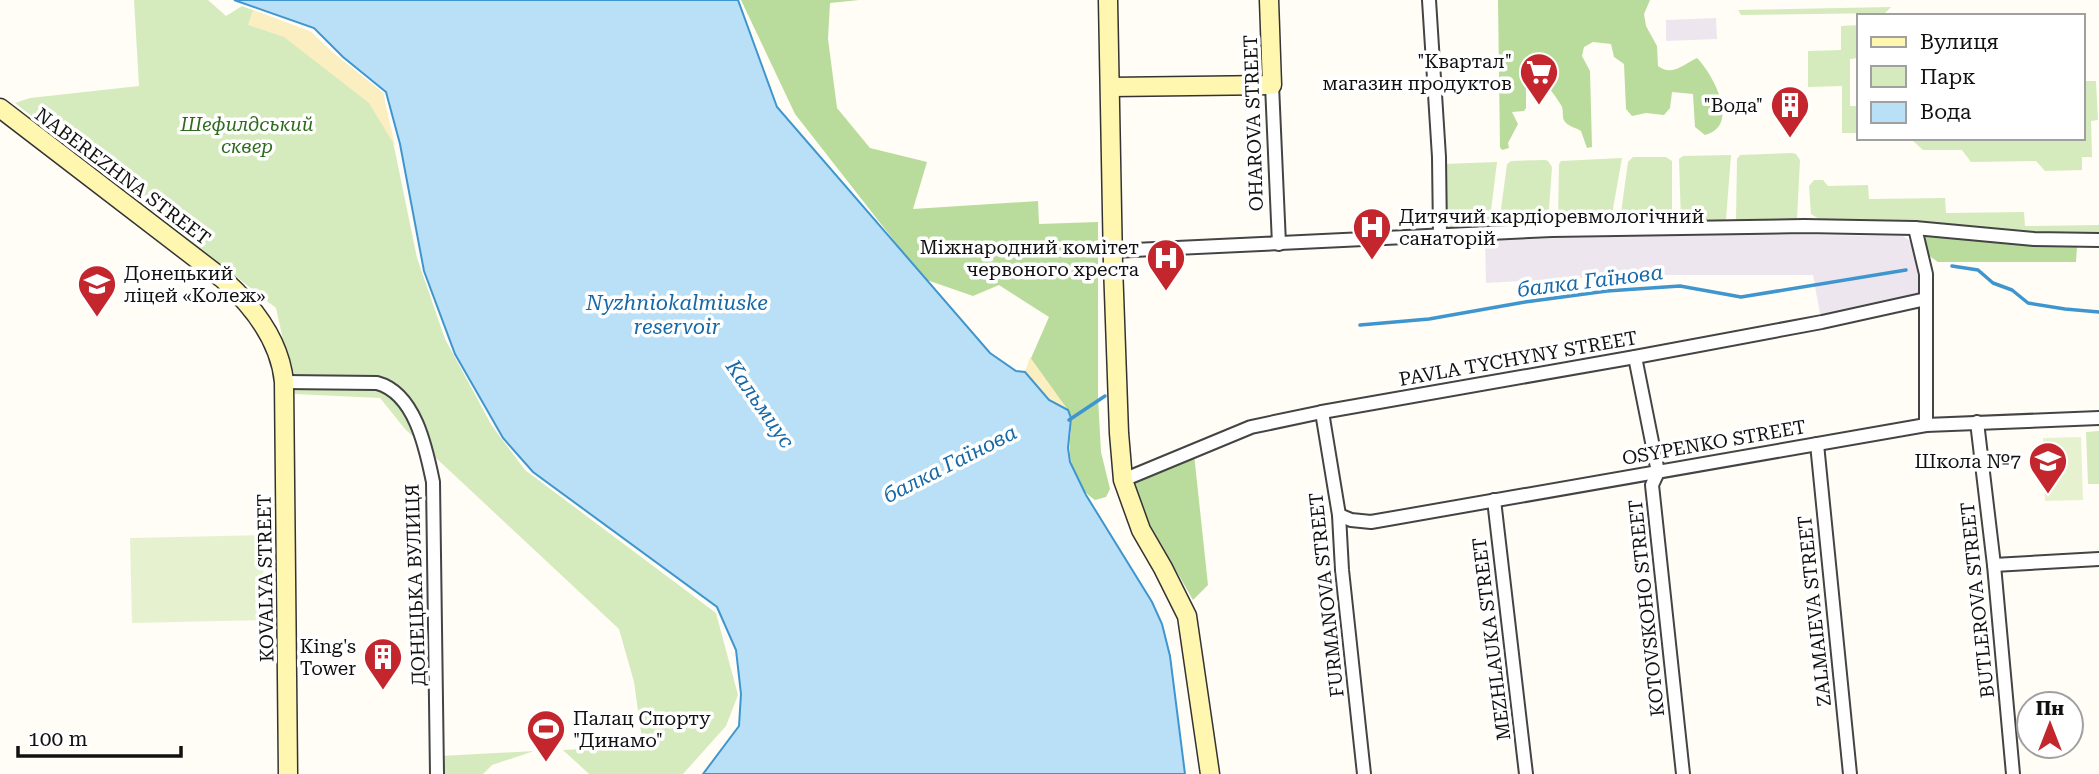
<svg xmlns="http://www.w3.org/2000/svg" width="2099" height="774" font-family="'Roboto Serif',serif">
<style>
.industrial{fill:#eee6ef}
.green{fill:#d5ebbd}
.forest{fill:#b9dc9c}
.sand{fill:#fbeec1}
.pitch{fill:#e6f2cf}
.water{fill:#b9e0f7;stroke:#3f96cf;stroke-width:2}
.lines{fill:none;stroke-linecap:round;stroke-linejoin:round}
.stream{stroke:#3f96cf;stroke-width:3.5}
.street-casing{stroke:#444;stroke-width:16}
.secondary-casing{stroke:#333;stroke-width:21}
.street{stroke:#fff;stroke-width:12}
.secondary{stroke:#fff6b0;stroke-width:18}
.labels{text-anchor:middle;stroke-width:7;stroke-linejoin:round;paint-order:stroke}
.poi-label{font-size:19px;fill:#111;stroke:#fff;text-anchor:end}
.street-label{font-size:19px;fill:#111;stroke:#fff}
.park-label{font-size:19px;font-style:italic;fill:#2f6b1f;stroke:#fff}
.water-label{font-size:21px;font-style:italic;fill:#1768a6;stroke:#fff}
</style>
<rect width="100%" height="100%" fill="#fffdf5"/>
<g class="industrial">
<polygon points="1716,18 1717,39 1666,41 1666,20"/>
<polygon points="1733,234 1903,236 1913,243 1923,272 1920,297 1821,320 1813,275 1631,275 1486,283 1485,240"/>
</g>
<g class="green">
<polygon points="134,0 208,0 226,16 242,6 311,32 334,54 383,93 417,258 445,339 492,426 525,470 716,613 738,695 726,726 683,774 589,774 563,750 643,746 634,682 619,629 405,429 380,398 295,394 276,308 15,103 30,98 139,86"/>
<polygon points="1891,7 1885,13 1741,15 1738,10"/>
<polygon points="1859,25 1859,58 1850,59 1850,106 1859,106 1859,133 1842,133 1842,86 1808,87 1808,51 1841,50 1841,26"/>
<polygon points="2083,81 2096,81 2098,120 2091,121 2092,157 2082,157 2082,170 2045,171 2036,161 1971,162 1962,150 1923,150 1912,140 2083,138"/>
<polygon points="1792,153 1796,154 1800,160 1797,218 1793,220 1736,220 1737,159 1740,155"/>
<polygon points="1731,155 1726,219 1722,221 1681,221 1679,159 1683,156"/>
<polygon points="1633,157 1666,157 1672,161 1672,221 1624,222 1620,220 1628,162"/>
<polygon points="1622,158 1611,220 1607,222 1558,222 1559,164 1561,161"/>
<polygon points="1545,160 1548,161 1552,167 1548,222 1544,224 1499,224 1507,164 1511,161"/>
<polygon points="1497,162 1489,227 1445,228 1444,164"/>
<polygon points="1814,180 1823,180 1828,186 1868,185 1869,199 1945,198 1946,213 2024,212 2025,226 2099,225 2099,233 2042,233 1920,221 1819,219 1811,214 1809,186"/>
<polygon points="2099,431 2099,484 2088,484 2086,432"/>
<polygon points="534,751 492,765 483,774 441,774 441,756"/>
</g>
<g class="forest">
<path d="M 741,0 L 859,0 L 830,3 L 828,39 L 837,108 L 870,148 L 927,162 L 913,209 L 1038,201 L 1039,224 L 1098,222 L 1098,398 L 1101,452 L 1110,489 L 1106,497 L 1095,500 C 1074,487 1066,455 1071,432 L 1049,400 L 1025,372 L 1049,317 L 999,285 L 973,296 L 924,279 L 795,114 Z"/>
<path d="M 1498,0 L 1650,0 L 1644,14 L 1646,26 L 1657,46 L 1658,66 C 1672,77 1684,64 1697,58 C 1713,74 1741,126 1705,135 L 1695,127 L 1693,94 L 1672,92 L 1670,108 L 1664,115 L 1646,113 L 1632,116 L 1626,109 L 1624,64 L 1614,57 L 1611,44 L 1593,42 L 1584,47 L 1582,56 L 1590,71 L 1592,147 L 1587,148 L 1581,131 C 1577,128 1570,127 1566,123 C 1561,118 1564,113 1562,107 C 1562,105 1545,82 1543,80 L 1530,82 L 1526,87 L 1526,108 L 1524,111 L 1512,112 L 1518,124 L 1508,143 L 1509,148 L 1502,150 L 1500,147 Z"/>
<polygon points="1925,234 2029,245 2077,246 2076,262 1938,262 1928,255 1923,236"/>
<polygon points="1194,454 1208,585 1193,600 1150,525 1133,480"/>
</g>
<g class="sand">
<polygon points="253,10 311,32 334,54 383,93 395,146 369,103 284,37 248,25"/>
<polygon points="1030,357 1068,410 1049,400 1025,372"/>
</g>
<g class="pitch">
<polygon points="2081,437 2083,500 2045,501 2043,438"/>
<polygon points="262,535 265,620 132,623 130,538"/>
</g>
<polygon class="water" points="234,0 738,0 777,107 990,353 1016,371 1025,372 1049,400 1068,410 1071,418 1068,448 1070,462 1086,495 1152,602 1162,624 1170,656 1185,774 703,774 739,726 741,694 736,650 717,607 533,472 503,438 455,354 424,271 400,144 386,92 343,57 314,28"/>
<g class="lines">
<g class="stream">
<polyline points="1952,266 1978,270 1993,283 2012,290 2028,303 2065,309 2099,312"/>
<polyline points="1360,325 1429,319 1525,302 1607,291 1680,286 1741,297 1906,270"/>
<polyline points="1069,420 1105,396"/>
</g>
<g class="street-casing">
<g id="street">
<polyline points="1429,0 1439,157 1440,235"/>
<polyline points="1272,85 1279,244"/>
<polyline points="1915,228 1926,274 1926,425"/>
<polyline points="1113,251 1552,230 1804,226 1915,228 2034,239 2099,240"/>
<polyline points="1635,357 1658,472 1652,485 1683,774"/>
<path d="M 284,382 L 377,383 C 415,393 426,448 433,482 L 437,774"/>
<polyline points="1322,412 1339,515 1342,570 1364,774"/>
<polyline points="1977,422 1994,565 2013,774"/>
<polyline points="1817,444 1850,774"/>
<polyline points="1123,480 1251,427 1322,412 1635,357 1822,322 1926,299"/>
<polyline points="1494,500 1526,774"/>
<polyline points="1339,515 1351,520 1371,522 1926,425 2099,418"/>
<polyline points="1994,565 2099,559"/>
</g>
</g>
<g class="secondary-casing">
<g id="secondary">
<polyline points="1108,0 1113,265 1119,433 1123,480 1141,530 1163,568 1187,616 1210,774"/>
<polyline points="1111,87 1272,85 1269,0"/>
<path d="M 0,108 L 223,279 C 253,306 280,340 284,382 L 288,774"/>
</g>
</g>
<use href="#street" class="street"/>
<use href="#secondary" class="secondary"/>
</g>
<defs>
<g id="supermarket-pin" transform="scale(2.0125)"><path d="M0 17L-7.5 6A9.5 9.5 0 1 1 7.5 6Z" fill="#c4262e" stroke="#fff"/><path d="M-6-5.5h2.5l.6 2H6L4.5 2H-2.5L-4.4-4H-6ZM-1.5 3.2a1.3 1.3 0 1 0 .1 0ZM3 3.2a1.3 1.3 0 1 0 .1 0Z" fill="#fff"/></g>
<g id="building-pin" transform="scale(2.0125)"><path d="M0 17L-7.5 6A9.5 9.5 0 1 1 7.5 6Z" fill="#c4262e" stroke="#fff"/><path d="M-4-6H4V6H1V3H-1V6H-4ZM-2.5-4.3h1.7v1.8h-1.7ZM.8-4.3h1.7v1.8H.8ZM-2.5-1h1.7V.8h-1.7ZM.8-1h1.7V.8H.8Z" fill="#fff"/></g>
<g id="hospital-pin" transform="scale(2.0125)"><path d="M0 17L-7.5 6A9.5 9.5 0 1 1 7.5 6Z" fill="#c4262e" stroke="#fff"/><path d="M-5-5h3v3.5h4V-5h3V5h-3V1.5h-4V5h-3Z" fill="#fff"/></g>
<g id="university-pin" transform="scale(2.0125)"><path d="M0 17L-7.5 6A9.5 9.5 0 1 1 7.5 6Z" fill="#c4262e" stroke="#fff"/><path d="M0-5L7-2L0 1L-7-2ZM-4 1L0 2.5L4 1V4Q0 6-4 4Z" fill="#fff"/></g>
<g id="school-pin" transform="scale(2.0125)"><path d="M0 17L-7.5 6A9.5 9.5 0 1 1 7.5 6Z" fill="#c4262e" stroke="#fff"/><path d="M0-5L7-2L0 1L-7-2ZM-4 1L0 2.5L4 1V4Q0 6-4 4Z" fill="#fff"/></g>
<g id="stadium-pin" transform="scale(2.0125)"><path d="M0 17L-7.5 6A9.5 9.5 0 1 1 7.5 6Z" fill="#c4262e" stroke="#fff"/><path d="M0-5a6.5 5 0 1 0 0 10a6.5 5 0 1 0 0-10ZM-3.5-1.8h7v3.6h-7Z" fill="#fff"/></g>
</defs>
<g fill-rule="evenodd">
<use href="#supermarket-pin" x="1539" y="72"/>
<use href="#building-pin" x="1790" y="105"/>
<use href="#hospital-pin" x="1372" y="227"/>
<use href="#hospital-pin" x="1166" y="258"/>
<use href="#university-pin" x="97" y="284"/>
<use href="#school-pin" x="2048" y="461"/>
<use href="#building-pin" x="383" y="657"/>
<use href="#stadium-pin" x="546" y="729"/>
</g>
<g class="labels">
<g class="poi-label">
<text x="1512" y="68">"Квартал"<tspan x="1512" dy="22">магазин продуктов</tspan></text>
<text x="1763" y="112">"Вода"</text>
<text x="1399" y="223" text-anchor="start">Дитячий кардіоревмологічний<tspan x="1399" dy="22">санаторій</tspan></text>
<text x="1139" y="254">Міжнародний комітет<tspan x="1139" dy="22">червоного хреста</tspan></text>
<text x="124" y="280" text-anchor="start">Донецький<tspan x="124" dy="22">ліцей «Колеж»</tspan></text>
<text x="2021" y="468">Школа №7</text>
<text x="356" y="653">King's<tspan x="356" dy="22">Tower</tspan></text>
<text x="573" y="725" text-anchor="start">Палац Спорту<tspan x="573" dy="22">"Динамо"</tspan></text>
</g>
<g class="street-label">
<text transform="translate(1253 123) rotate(-92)" y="7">OHAROVA STREET</text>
<text transform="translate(123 176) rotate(37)" y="7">NABEREZHNA STREET</text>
<text transform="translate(1518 358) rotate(-10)" y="7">PAVLA TYCHYNY STREET</text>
<text transform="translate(1714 442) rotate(-10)" y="7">OSYPENKO STREET</text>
<text transform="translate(265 578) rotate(-91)" y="7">KOVALYA STREET</text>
<text transform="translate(415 585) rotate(-92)" y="7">ДОНЕЦЬКА ВУЛИЦЯ</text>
<text transform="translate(1326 595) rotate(-96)" y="7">FURMANOVA STREET</text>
<text transform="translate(1977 600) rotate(-96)" y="7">BUTLEROVA STREET</text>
<text transform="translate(1646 608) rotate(-96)" y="7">KOTOVSKOHO STREET</text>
<text transform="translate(1814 611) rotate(-96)" y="7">ZALMAIEVA STREET</text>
<text transform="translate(1491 639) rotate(-97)" y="7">MEZHLAUKA STREET</text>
</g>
<g class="park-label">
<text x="247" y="131">Шефилдський<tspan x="247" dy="22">сквер</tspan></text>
</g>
<g class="water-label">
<text transform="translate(1590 281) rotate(-7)" y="7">балка Гаїнова</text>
<text x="677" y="310">Nyzhniokalmiuske<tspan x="677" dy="24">reservoir</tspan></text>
<text transform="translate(760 404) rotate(55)" y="7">Кальмиус</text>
<text transform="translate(950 464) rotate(-27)" y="7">балка Гаїнова</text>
</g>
</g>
<rect x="1857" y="14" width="228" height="126" fill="#ffffff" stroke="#a0a0a0" stroke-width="2"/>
<rect x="1871" y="37" width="35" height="10" fill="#fff6b0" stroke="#a0a0a0" stroke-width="2"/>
<text x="1920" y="49" font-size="21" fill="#111111">Вулиця</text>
<rect x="1871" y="66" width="35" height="21" fill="#d5ebbd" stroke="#a0a0a0" stroke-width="2"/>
<text x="1920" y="84" font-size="21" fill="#111111">Парк</text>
<rect x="1871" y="102" width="35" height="21" fill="#b9e0f7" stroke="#a0a0a0" stroke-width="2"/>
<text x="1920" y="119" font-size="21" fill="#111111">Вода</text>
<g transform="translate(2050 725)"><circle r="33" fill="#ffffff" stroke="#a0a0a0" stroke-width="2"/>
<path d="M0-5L12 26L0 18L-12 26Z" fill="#c4262e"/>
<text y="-10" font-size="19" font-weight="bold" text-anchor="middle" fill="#111111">Пн</text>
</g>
<path d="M18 746v10h163v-10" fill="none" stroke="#111111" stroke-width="3.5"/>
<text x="28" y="746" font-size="21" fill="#111111" stroke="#ffffff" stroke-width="5" paint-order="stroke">100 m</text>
</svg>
